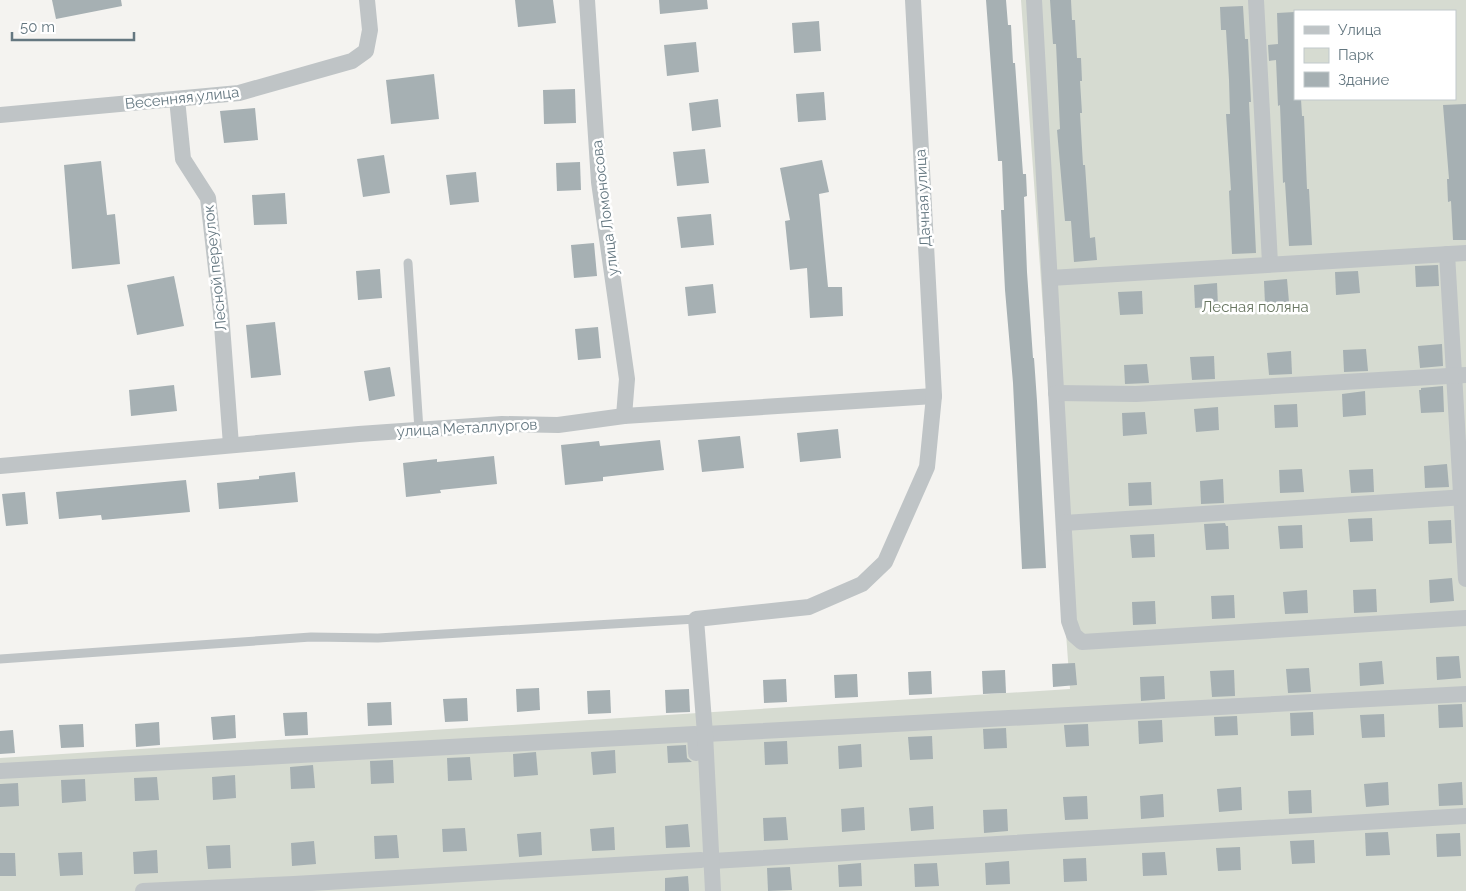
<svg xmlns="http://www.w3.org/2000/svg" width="1466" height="891" font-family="Raleway,sans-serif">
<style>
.green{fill:#d6dbd1;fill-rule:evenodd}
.building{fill:#a6b0b3}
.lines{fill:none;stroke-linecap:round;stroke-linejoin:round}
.lane{stroke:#bfc4c6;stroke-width:9}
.street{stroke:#bfc4c6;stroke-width:16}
.labels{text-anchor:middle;stroke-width:5;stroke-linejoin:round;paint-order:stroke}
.street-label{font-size:15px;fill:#647780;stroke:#fff}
.park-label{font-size:15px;fill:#697762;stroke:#fff}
</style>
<rect width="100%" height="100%" fill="#f4f3f0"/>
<path class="green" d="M 1021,0 L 1466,0 L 1466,891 L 0,891 L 0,758 L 1070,689 ZM 1295,11 L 1455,11 L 1455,99 L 1295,99 Z"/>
<g class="building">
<polygon points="52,0 121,0 122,6 56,19"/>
<polygon points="515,0 553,0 556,23 518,27"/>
<polygon points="659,0 707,0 708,9 660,14"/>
<polygon points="986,0 1006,0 1008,25 1011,25 1013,63 1015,63 1023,174 1026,174 1027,196 1024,197 1027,272 1033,358 1034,358 1037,401 1046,568 1022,569 1013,383 1005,290 1001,210 1004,210 1002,161 998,161"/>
<polygon points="1050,0 1071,0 1072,20 1075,20 1077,58 1081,58 1082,81 1080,81 1082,113 1080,113 1083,165 1085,165 1090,238 1095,237 1097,260 1074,262 1071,221 1065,221 1057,130 1060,129 1056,44 1053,44"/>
<polygon points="1243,6 1245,39 1248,39 1251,102 1249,102 1256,253 1232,254 1229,191 1231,190 1226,114 1230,114 1229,80 1226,30 1221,30 1220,7"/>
<polygon points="1295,12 1295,99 1301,99 1302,116 1304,116 1307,189 1309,189 1312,245 1289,246 1285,182 1283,183 1280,105 1278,106 1276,60 1269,61 1268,45 1278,44 1277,13"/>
<polygon points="819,21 821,51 794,53 792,23"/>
<polygon points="696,42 699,72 667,76 664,45"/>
<polygon points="434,74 439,119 391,124 386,80"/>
<polygon points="575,89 576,123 544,124 543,90"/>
<polygon points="824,92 826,120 798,122 796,94"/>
<polygon points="718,99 721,127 692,131 689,103"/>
<polygon points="1466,104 1466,240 1453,240 1451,201 1448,202 1447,179 1449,179 1443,105"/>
<polygon points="255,108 258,140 224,143 220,111"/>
<polygon points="705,149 709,183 677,186 673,152"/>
<polygon points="384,155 390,193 363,197 357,159"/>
<polygon points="822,160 829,192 819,194 828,287 842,287 843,316 810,318 807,268 790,270 785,221 790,220 780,168"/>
<polygon points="101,161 107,215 115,214 120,264 72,269 64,165"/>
<polygon points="580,162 581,190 557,191 556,163"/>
<polygon points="476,172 479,202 450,205 446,175"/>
<polygon points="285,193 287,224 254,225 252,195"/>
<polygon points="711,214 714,245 681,248 677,217"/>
<polygon points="594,243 597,276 574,278 571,245"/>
<polygon points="1438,265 1439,286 1416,287 1415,266"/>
<polygon points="380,269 382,298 358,300 356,271"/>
<polygon points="1358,271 1360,293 1336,295 1335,272"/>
<polygon points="174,276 184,326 137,335 127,285"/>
<polygon points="1287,279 1289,302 1265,304 1264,281"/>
<polygon points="1217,283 1218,306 1195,308 1194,285"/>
<polygon points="713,284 716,313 688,316 685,287"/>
<polygon points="1142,291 1143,314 1120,315 1118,292"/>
<polygon points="275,322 281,375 251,378 246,325"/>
<polygon points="598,327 601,358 578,360 575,329"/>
<polygon points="1442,344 1443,366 1420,368 1418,346"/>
<polygon points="1366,349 1368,371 1344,372 1343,350"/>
<polygon points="1291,351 1292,374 1269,375 1267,353"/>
<polygon points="1214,356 1215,379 1192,380 1190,357"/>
<polygon points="1147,364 1149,383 1125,384 1124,365"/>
<polygon points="390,367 395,396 369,401 364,371"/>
<polygon points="174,385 177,411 131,416 129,390"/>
<polygon points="1443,386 1444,412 1421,413 1419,390 1421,390 1421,388"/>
<polygon points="1365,391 1366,415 1343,417 1342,394"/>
<polygon points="1297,404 1298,427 1275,428 1274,405"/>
<polygon points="1218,407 1219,430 1196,432 1194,409"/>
<polygon points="1145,412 1147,434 1123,436 1122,413"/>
<polygon points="838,429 841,458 800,462 797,433"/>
<polygon points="740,436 744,468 702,472 698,440"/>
<polygon points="660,440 664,470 603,477 603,481 565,485 561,445 599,441 600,446"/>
<polygon points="494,456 497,484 440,490 441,493 406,497 403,463 437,459 437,462"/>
<polygon points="1447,464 1449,487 1425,488 1424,466"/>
<polygon points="1302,469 1304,492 1280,493 1279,470"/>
<polygon points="1373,469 1374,492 1351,493 1349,470"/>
<polygon points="295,472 298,502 219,509 217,483 259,479 259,476"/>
<polygon points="1223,479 1224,503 1201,504 1200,481"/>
<polygon points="186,480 190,512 102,520 101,515 59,519 56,492"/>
<polygon points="1151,482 1152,505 1129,506 1128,483"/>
<polygon points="25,492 28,524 6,526 2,494"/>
<polygon points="1372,518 1373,541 1350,542 1348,519"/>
<polygon points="1451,520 1452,543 1429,544 1428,521"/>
<polygon points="1225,523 1226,526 1228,526 1229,549 1206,550 1204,524"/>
<polygon points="1302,525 1303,548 1280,549 1278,526"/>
<polygon points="1154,534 1155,557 1132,558 1130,535"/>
<polygon points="1452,578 1454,601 1430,603 1429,580"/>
<polygon points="1376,589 1377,612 1354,613 1353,590"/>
<polygon points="1307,590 1308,613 1285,614 1283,592"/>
<polygon points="1234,595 1235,618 1212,619 1211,596"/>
<polygon points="1155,601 1156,624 1133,625 1132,602"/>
<polygon points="1459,656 1461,678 1437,680 1436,657"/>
<polygon points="1382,661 1384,684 1360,686 1359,663"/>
<polygon points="1075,663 1077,685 1053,687 1052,664"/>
<polygon points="1309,668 1311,692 1288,693 1286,669"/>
<polygon points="1005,670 1006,693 983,694 982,671"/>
<polygon points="1234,670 1235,696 1212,697 1210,671"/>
<polygon points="931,671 932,694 909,695 908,672"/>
<polygon points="857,674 858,697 835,698 834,675"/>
<polygon points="1164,676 1165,699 1141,701 1140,677"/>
<polygon points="786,679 787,702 764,703 763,680"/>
<polygon points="539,688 540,710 517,712 516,689"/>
<polygon points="689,689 690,712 666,713 665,690"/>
<polygon points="610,690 611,713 588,714 587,691"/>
<polygon points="467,698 468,721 445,722 443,699"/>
<polygon points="391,702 392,725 368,726 367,703"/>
<polygon points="1462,704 1463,727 1439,728 1438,705"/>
<polygon points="307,712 308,735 285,736 283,713"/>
<polygon points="1313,712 1314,735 1291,736 1290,713"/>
<polygon points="1384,714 1385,737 1362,738 1360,715"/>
<polygon points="235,715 236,738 213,740 211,717"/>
<polygon points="1237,716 1238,735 1215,736 1214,717"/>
<polygon points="1162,720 1163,742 1139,744 1138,721"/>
<polygon points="159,722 160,745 136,747 135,724"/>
<polygon points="83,724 84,747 61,748 59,725"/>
<polygon points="1088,724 1089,746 1066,747 1064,725"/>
<polygon points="1006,728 1007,748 984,749 983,729"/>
<polygon points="13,730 15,753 0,754 0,731"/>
<polygon points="932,736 933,759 910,760 908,737"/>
<polygon points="787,741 788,764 765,765 764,742"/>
<polygon points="861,744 862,767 839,769 838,746"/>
<polygon points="686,745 687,758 692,762 668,763 667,746"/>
<polygon points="615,750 616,773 593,775 591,752"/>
<polygon points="536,752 538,775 514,777 513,754"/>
<polygon points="470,757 472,780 448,781 447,758"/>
<polygon points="393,760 394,783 371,784 370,761"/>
<polygon points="313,765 315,788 291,789 290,767"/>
<polygon points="235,775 236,798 213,800 212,777"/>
<polygon points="157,777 159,800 135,801 134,778"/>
<polygon points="85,779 86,801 62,803 61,780"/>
<polygon points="1388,782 1389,805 1366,807 1364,784"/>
<polygon points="1462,782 1463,805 1439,806 1438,784"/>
<polygon points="18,783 19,806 0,807 0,784"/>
<polygon points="1241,787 1242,810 1219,812 1217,789"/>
<polygon points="1311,790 1312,813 1289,814 1288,791"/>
<polygon points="1163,794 1164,817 1141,819 1140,796"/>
<polygon points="1087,796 1088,819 1065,820 1063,797"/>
<polygon points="933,806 934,829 911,831 909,808"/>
<polygon points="864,807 865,830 842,832 841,809"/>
<polygon points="1007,809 1008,831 984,833 983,810"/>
<polygon points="786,817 788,840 764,841 763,818"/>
<polygon points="688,824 690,847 666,848 665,826"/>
<polygon points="614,827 615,850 592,851 590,829"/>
<polygon points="465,828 467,851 443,852 442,829"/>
<polygon points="541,832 542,855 519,857 517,834"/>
<polygon points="1388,832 1390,855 1366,856 1365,833"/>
<polygon points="1460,833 1461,856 1437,857 1436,834"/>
<polygon points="397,835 399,858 375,859 374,836"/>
<polygon points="1314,840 1315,863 1292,864 1290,841"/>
<polygon points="314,841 316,864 292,866 291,843"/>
<polygon points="230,845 231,868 208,869 206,846"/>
<polygon points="1240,847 1241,870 1218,871 1216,848"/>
<polygon points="157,850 158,873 134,874 133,852"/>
<polygon points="82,852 83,875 60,876 58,853"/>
<polygon points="1165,852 1167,875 1143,876 1142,853"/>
<polygon points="0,853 15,853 16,876 0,876"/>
<polygon points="1086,858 1087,881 1064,882 1063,859"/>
<polygon points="1009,861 1010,884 986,885 985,863"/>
<polygon points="861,863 862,886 839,887 838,865"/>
<polygon points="937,863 939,886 915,887 914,864"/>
<polygon points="790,867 792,890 768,891 767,868"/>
<polygon points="688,876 689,891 665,891 665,878"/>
</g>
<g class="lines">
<g class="lane">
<polyline points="408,263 419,430"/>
<polyline points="0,659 311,637 378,638 696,619"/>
</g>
<g class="street">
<polyline points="587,0 599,182 627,379 624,416"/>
<polyline points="1034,0 1069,621 1074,635 1082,642 1466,618"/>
<polyline points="1256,0 1270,263"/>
<polyline points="177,99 183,159 208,198 221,312 231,445"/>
<polyline points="0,115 239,93 352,61 366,51 370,30 367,0"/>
<polyline points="1447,254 1466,579"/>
<polyline points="1050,278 1466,253"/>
<polyline points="1056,393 1136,394 1466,375"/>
<polyline points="0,466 359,434 502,424 558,425 624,416 934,396"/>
<polyline points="1064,523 1466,497"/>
<polyline points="705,734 1466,694"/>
<polyline points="0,771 695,734 696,753"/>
<polyline points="712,861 1466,816"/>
<polyline points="143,891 294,884 701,860"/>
<polyline points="713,891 705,734 696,619 809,607 862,584 885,562 927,467 934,396 913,0"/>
</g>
</g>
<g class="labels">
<g class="street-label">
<text transform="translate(182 98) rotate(-6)" y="5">Весенняя улица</text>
<text transform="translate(923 198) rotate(-93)" y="5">Дачная улица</text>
<text transform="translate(605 208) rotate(-97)" y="5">улица Ломоносова</text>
<text transform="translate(215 268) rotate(-96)" y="5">Лесной переулок</text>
<text transform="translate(467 428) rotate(-3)" y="5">улица Металлургов</text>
</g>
<g class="park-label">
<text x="1255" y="312">Лесная поляна</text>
</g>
</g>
<rect x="1294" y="10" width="162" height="90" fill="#ffffff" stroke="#c1c9cc"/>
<rect x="1304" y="26" width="25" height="8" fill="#bfc4c6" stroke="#c1c9cc"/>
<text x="1338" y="35" font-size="15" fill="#647780">Улица</text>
<rect x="1304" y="48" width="25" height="15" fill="#d6dbd1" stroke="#c1c9cc"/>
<text x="1338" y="60" font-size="15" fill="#647780">Парк</text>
<rect x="1304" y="72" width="25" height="15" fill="#a6b0b3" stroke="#c1c9cc"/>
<text x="1338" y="85" font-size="15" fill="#647780">Здание</text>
<path d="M12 32v8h122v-8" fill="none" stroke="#647780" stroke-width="2.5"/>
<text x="20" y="32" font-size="15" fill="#647780" stroke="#ffffff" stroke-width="4" paint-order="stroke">50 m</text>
</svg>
